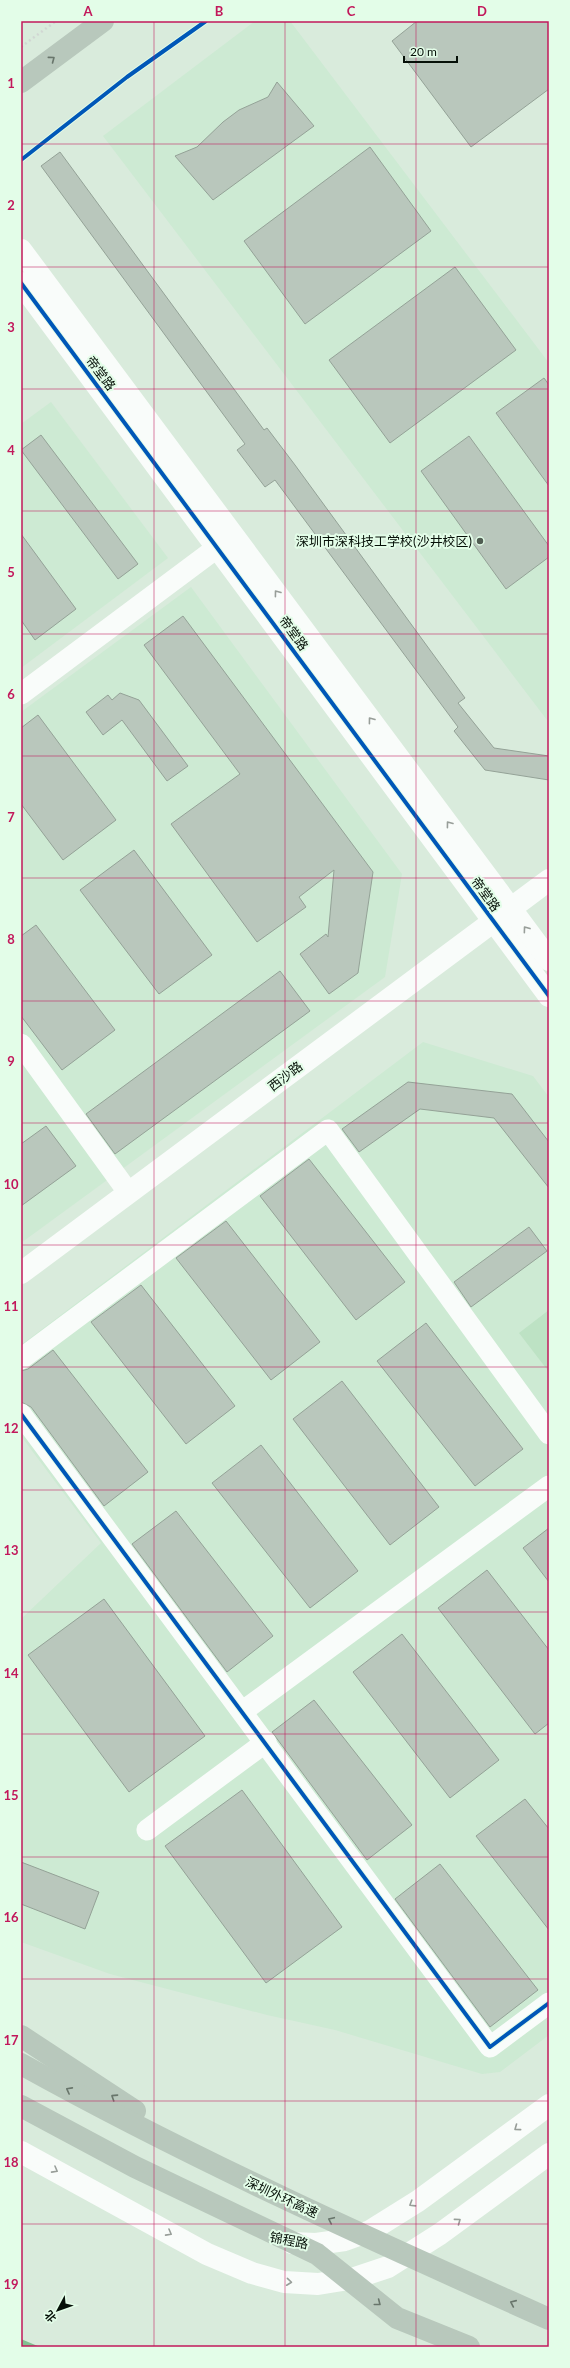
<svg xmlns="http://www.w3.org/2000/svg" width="570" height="2368" font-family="Lato,'Noto Sans SC',sans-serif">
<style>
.built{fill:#cdead3}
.green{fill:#bde2c4}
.water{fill:#81c091}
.building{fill:#b9c7bc;stroke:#94a297}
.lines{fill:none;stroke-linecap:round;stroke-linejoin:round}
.path{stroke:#d1d7d3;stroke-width:2.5;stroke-dasharray:2 3;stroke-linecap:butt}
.minor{stroke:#f9fcfa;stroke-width:21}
.tertiary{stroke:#f9fcfa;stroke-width:22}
.secondary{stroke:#f9fcfa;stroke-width:22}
.motorway{stroke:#b8c8bc;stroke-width:22}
.cycleway-casing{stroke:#e3fde8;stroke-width:6}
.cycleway{stroke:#0057b8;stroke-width:4}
.oneway{stroke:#68756b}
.oneway2{stroke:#989e99}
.grid{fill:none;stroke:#c2185b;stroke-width:1;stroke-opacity:0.55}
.poi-dot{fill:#505d52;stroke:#e3fde8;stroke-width:1.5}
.labels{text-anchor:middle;stroke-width:4;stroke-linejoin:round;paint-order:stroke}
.street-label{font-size:13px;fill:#061008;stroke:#e3fde8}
.poi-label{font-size:13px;fill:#061008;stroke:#e3fde8;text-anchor:end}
.neatline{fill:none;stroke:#c2185b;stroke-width:1.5}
.grid-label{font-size:13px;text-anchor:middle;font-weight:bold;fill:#c2185b}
</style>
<rect width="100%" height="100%" fill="#d9ebdc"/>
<g class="built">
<polygon points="255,21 290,21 549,363 549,719 547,720 103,136"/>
<polygon points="51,402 168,558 21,668 21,424"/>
<polygon points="191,587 402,874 385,977 21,1243 21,712"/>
<polygon points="423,1042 533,1076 549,1097 549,2035 500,2072 482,2074 335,2030 267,2015 110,1974 21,1942 21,1619 101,1543 21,1436 21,1345"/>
</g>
<polygon class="green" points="549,1310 549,1372 519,1333"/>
<polygon class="water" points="21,2339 40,2347 21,2347"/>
<g class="building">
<polygon points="417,21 549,21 549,89 471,147 392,41"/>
<polygon points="277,82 314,126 213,200 175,156 197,147 223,122 239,110 268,97"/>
<polygon points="370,147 431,231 305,324 244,241"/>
<polygon points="60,152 264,430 267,428 295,465 465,698 458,703 494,748 549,756 549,780 485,770 454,731 458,727 275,480 265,487 237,450 245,444 41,166"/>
<polygon points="455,267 516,350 390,443 329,360"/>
<polygon points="544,378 549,385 549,486 496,413"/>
<polygon points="41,435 138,564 118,579 21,450"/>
<polygon points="469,436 549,546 549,557 506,589 421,471"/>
<polygon points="21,534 76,609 35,640 21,620"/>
<polygon points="183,616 373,872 358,973 329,994 300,954 326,934 328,937 334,870 299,897 306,907 257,942 171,824 240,774 144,645"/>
<polygon points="120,693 139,700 188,766 167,781 122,720 103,735 86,712 108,695 112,700"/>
<polygon points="38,715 116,820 63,860 21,804 21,728"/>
<polygon points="134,850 212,955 159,994 80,890"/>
<polygon points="36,925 115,1030 62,1070 21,1016 21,936"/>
<polygon points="280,971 310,1011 115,1154 86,1114"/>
<polygon points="408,1082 512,1094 549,1142 549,1188 494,1118 420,1109 359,1152 342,1129"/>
<polygon points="46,1126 76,1166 21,1206 21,1144"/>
<polygon points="309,1159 405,1282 356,1320 260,1196"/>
<polygon points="226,1221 320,1342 271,1380 176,1258"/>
<polygon points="529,1227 547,1251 471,1307 454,1282"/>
<polygon points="141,1285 235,1406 186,1444 91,1322"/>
<polygon points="426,1323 523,1449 475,1486 377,1361"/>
<polygon points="53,1350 148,1472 104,1506 31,1407 21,1402 21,1371 28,1369"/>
<polygon points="342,1381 439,1507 390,1545 293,1419"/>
<polygon points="261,1445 358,1571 310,1608 212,1483"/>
<polygon points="176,1511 273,1636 227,1672 132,1544"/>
<polygon points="549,1528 549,1582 523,1548"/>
<polygon points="487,1570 549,1650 549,1723 535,1734 438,1608"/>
<polygon points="104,1599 205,1736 129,1792 28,1655"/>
<polygon points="402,1634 499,1760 450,1798 353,1672"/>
<polygon points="314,1700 412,1825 367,1860 272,1732"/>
<polygon points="242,1790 342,1927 266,1983 165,1846"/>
<polygon points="525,1799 549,1829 549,1930 476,1836"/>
<polygon points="21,1862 99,1892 85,1929 21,1904"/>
<polygon points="440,1864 538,1990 490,2027 395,1899"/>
</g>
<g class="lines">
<polyline class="path" points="21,47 56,21"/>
<g class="minor">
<polyline points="21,694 230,538"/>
<polyline points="21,1044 128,1192"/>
<polyline points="21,1359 328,1130 549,1434"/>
<polyline points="21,1414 490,2047 549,2003"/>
<polyline points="243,1711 549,1486"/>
<polyline points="147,1830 266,1742"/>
</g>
<g class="tertiary">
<polyline points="21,250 549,960"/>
<polyline points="21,283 549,996"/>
<polyline points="21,1273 549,880"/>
</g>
<g class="secondary">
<polyline points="21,2152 207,2254 252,2273 284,2282 318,2284 355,2278 388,2267 440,2234 549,2154"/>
<polyline points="292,2243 316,2244 345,2240 370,2231 418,2201 549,2105"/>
</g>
<g class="motorway">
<polyline points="21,82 103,21"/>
<polyline points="21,2036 135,2111"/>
<path d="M 21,2064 C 192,2159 370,2239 549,2319"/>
<polyline points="21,2106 135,2167 317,2254 397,2318 469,2347"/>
</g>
<g class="cycleway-casing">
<g id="cycleway">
<polyline points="21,160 127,77 206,21"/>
<polyline points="21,283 549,996"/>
<polyline points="21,1414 490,2047 549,2003"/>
</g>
</g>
<use href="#cycleway" class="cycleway"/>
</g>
<defs><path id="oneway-chevron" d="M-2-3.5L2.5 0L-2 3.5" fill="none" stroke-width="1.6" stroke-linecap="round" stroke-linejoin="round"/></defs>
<g class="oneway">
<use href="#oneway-chevron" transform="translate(52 59) rotate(-37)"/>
<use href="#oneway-chevron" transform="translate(69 2090) rotate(-152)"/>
<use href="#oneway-chevron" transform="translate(114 2097) rotate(-147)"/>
<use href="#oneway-chevron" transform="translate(331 2220) rotate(-155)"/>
<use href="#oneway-chevron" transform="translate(378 2303) rotate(38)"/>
<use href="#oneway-chevron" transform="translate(513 2303) rotate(-156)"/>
</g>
<g class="oneway2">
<use href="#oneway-chevron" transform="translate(277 593) rotate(-127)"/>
<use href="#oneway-chevron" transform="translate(371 720) rotate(-127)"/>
<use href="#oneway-chevron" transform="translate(449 824) rotate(-127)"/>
<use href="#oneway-chevron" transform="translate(526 929) rotate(-126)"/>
<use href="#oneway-chevron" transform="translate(517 2128) rotate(144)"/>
<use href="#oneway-chevron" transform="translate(55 2170) rotate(29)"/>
<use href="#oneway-chevron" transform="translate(412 2204) rotate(148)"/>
<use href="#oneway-chevron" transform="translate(458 2221) rotate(-36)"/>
<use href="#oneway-chevron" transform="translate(169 2233) rotate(29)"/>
<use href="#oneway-chevron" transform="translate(289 2282) rotate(6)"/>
</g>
<path class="grid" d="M 154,21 L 154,2347M 285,21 L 285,2347M 416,21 L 416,2347M 21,144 L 549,144M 21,267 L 549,267M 21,389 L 549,389M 21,511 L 549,511M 21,634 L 549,634M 21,756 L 549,756M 21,878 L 549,878M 21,1001 L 549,1001M 21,1123 L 549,1123M 21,1245 L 549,1245M 21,1367 L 549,1367M 21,1490 L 549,1490M 21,1612 L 549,1612M 21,1734 L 549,1734M 21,1857 L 549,1857M 21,1979 L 549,1979M 21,2101 L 549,2101M 21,2224 L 549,2224"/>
<circle class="poi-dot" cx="480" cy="541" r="4"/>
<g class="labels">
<g class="street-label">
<text transform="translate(101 373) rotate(53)" y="5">帝堂路</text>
<text transform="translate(294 633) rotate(54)" y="5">帝堂路</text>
<text transform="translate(486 894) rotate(54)" y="5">帝堂路</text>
<text transform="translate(285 1076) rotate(-37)" y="5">西沙路</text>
<text transform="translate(282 2197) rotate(25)" y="5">深圳外环高速</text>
<text transform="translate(289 2240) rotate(11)" y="5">锦程路</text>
</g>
<g class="poi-label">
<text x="472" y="546">深圳市深科技工学校(沙井校区)</text>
</g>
</g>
<rect width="570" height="2368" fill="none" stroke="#e3fde8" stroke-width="44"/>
<g transform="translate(58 2310) rotate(229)" stroke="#e3fde8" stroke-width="3" paint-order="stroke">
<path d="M0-3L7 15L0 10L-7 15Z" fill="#061008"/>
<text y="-6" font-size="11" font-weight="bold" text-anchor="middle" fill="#061008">北</text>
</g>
<path d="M404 56v6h53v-6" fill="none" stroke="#061008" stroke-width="2"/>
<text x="410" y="56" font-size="12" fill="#061008" stroke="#e3fde8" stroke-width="3" paint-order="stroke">20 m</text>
<rect x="22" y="22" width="526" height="2324" class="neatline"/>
<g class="grid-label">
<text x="88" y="16">A</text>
<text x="219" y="16">B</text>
<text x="351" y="16">C</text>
<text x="482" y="16">D</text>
<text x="11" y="88">1</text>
<text x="11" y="210">2</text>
<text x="11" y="332">3</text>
<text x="11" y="455">4</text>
<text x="11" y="577">5</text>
<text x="11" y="699">6</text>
<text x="11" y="822">7</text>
<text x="11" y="944">8</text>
<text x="11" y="1066">9</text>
<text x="11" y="1189">10</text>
<text x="11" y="1311">11</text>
<text x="11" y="1433">12</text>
<text x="11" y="1555">13</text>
<text x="11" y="1678">14</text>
<text x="11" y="1800">15</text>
<text x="11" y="1922">16</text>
<text x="11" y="2045">17</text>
<text x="11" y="2167">18</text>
<text x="11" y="2289">19</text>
</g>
</svg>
